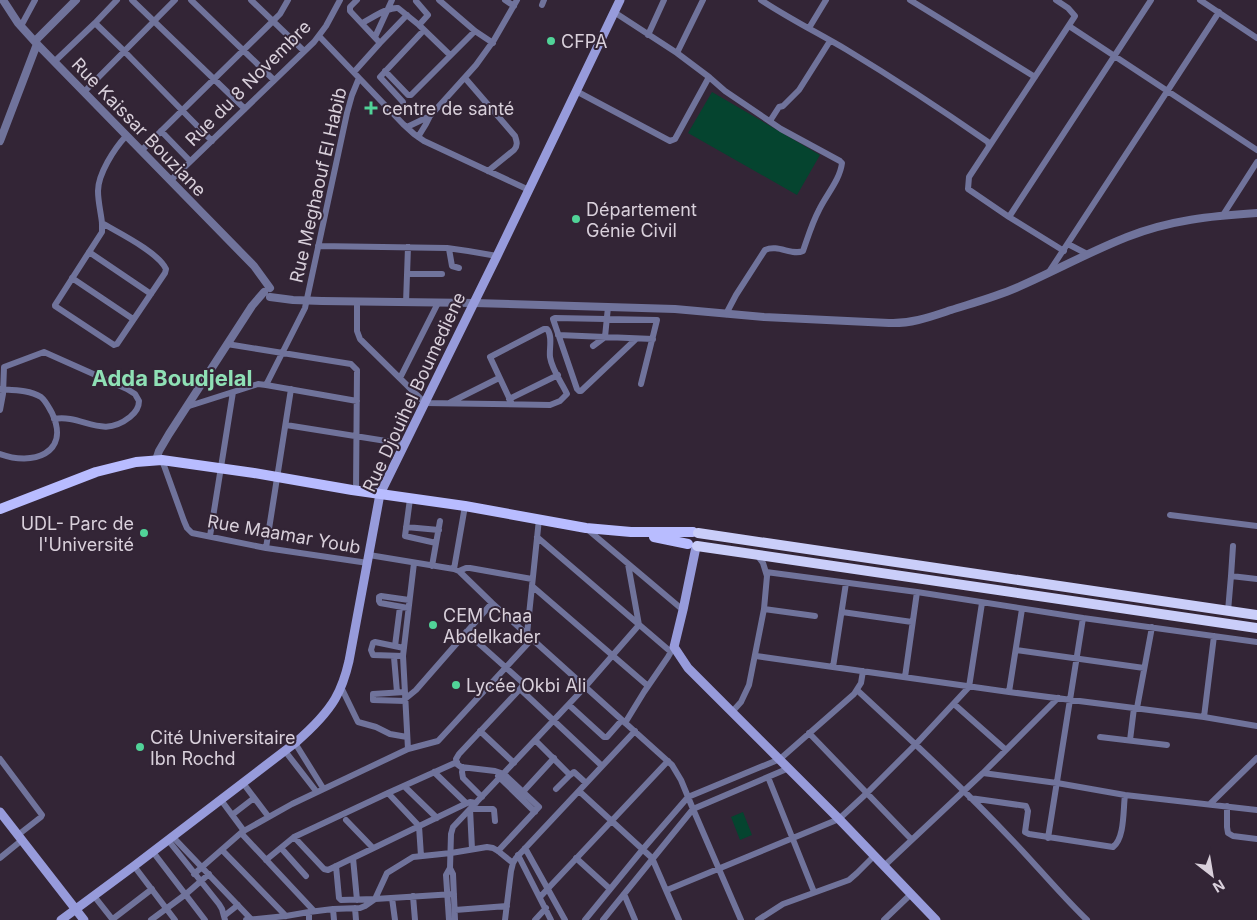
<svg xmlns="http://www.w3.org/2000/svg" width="1257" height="920" font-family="Inter,sans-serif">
	<rect width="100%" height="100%" fill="#332536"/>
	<path fill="#05442f" d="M712,92l108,63 -23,40 -109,-62z
		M743,812l9,23 -12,5 -9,-23z"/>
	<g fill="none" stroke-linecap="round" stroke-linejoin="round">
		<path stroke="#70739b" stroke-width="6" d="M132,0l113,109
			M191,0l83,80
			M251,0l53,51
			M357,0l-7,7v4l30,32
			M439,0l36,31 18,12
			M505,0l9,6
			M761,0c27,18 57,33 86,50 48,29 95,60 141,92l1,4
			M910,0l125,77
			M1056,0l12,8 7,8 -106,161 -1,12 41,28 55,34
			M1200,0l57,38
			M416,1l12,14 -9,10
			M542,5l2,-5
			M614,12l63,41 32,24 16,14 56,38 59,32 2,2c-2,17 -16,32 -23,47 -7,13 -11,27 -16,41 -11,5 -25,-7 -38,-1l-29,45 -10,19
			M95,23l29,28 88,90
			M362,23c10,-5 25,-16 36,-15l21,17 31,30
			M21,26l14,-26
			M1069,26l188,124
			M809,28l17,-28
			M648,35l16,-35
			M319,36l84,88 11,10 10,7 105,49
			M375,37l17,-37
			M677,53l26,-53
			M54,62l41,-39 22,-23
			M385,71l23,24h3l64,-64
			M354,72l26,-29 27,-28
			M465,78l50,58c2,6 3,9 -1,14l-26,21
			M576,91l94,50 5,-2 34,-62
			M84,92l91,-92
			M394,114l9,-9v-3l-23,-25 44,-47
			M430,116l46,-51 18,-25 23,-40
			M770,121l9,-14 4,-1 16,-16 31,-49
			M407,127l23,-11 -4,8 -8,13
			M161,131l29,30
			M141,151l132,-130 7,-7 8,-14
			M170,181l144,-139 12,-16 14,-26
			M1223,215l34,-53
			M1009,217l142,-217
			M102,223c17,10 56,29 64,46l-1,4 -48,71 -3,1 -59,-39v-1l47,-73v-9c-1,-10 -4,-21 -4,-32 0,-17 16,-42 28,-55
			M1068,244l19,10
			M318,246l129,2 21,3 29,5
			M449,249l3,17 7,2
			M89,252l62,42
			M1049,272l170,-260
			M407,274h35
			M72,278l61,41
			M357,301v30l3,8 65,64 125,2 10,-4 7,-7c-5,-11 -15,-24 -17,-37 -1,-9 3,-21 -3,-28h-3l-54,28 22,47
			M406,303l2,-56
			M558,335l95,4
			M636,339l-55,52h-2l-2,-2 -24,-70 2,-1 102,2 -16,64
			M227,344l124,20 6,6 -1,121
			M593,346l12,-9 3,-30
			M400,378l38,-75
			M266,385l91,16
			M509,399l49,-24
			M451,402l48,-24
			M186,407l72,-23 8,1 39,-77 42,-195 5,-18 7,-17
			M0,410l3,-16 1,-27 40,-15 83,37 8,5 4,7c0,7 -4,12 -9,16 -29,23 -47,-3 -76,2
			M286,425l119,19
			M0,454c32,12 71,0 52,-41 -3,-5 -6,-12 -11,-16 -11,-7 -28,-7 -41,-8
			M162,460l22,61 3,7 5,5 74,15 102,15
			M410,499l-5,37 31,7
			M1170,515l87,11
			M406,527l33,3
			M587,529l96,81
			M210,536l23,-144
			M537,537l134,115
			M266,548l25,-159
			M369,555l85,14 5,2 33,32 180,162 9,15 12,29 48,111
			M432,566l8,-45
			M454,569l11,-63
			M459,571l7,-3h4l62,11
			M766,572l151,20 166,26 174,24
			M1231,576l2,-30
			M532,586l116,100
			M408,608l-28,-5 -1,-2v-4l2,-1 28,4
			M764,609l51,7
			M1228,611l3,-35 26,3
			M842,612l70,10
			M466,632l56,50 1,3 -3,4
			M527,634l12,-115
			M395,646l5,-39
			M1016,650l128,18
			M403,656l-30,-1 -2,-5 2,-7 2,-1 29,6
			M756,656l253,36 195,25 53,9
			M394,657l3,35
			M833,667l13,-84
			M905,677l12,-85
			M341,687l17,35 18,5 14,7 17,3
			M857,690c53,49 107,99 157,152 24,25 47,53 73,78
			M405,692l-32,2v6l32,1
			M1009,692l13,-83
			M405,699l11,-9 76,-87
			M954,704l52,46
			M569,705l35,32h3l15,-17
			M1137,708l15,-81
			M732,712l9,-10 8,-17 15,-76 3,-33 -4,-13 -6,-8
			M1204,717l10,-81
			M625,723l19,-31 24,-35 5,-9
			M480,731l34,32
			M809,733l102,106
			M1100,737l67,8
			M535,740l35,35 4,-3 12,11
			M1130,740l4,-32
			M295,743l28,45
			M408,749l-5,-93 11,-93
			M285,751l31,40
			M0,759l42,56 -1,2 -23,18
			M463,767l-1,5 1,6 19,19
			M434,772l32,31
			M983,773l74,10 68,12 132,15
			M498,776l37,36
			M768,777l46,115
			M243,783l25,33
			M404,786l33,32
			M556,789l14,-14
			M579,791l73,67 27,62
			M388,793l31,33 2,30
			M521,794l33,-36
			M970,798l56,8 2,5 -3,21 4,2 84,13c12,-9 10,-38 12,-52
			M221,800l23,31
			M1210,804l47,-46
			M1227,806v21l1,6 5,3 24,3
			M232,815l22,-17
			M346,820l27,28
			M241,833l73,78
			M173,837l78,82
			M294,837l30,32 4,1 137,-66 5,-2 6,1
			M1048,838l35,-220
			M168,840l51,64 3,5 3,11
			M281,848l25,28
			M525,848l40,72
			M472,849l-2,-40h23l1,1 1,11
			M222,850l64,66
			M498,851l41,-44 -35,-33 -9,-3 -34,-4 -4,-3 -1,-5 3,-5 61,-65 82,77
			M153,852l52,68
			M518,855l33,65
			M0,858l22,-18
			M353,858l4,42
			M576,858l34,31
			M266,860l28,-23 94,-44 69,-31
			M134,866l41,54
			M336,866l3,32 2,2 34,-1 12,-26 26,-16 38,-4 36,-6 6,1 5,3 15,12
			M884,866l99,-93 75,-75
			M450,868l3,6 2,46
			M194,874l48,-42 50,-28 116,-55 30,-8 94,-102
			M667,890l172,-71 28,-26 49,-49 53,-57 13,-84
			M624,894l11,26
			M94,896l19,24
			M413,896l2,24
			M540,897l128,-136
			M392,898l3,22
			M355,908l1,12
			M333,909l1,11
			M455,910l52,-4
			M309,912l24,-3 27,-1 5,-2 10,-7 79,-5
			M224,916l14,-11
			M113,919l39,-30
			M151,920l35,-26 23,-20
			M246,920l40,-4 23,-4v8
			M449,920l-3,-45 4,-7 1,-34 2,-7 132,-140 54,-62 -11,-61
			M505,920l6,-49 2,-8 3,-5 119,-127
			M535,920l11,-12
			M585,920l58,-71 45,-52 92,-38 74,-65 7,-11 2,-12
			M603,920l90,-111 96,-41
			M758,920l25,-16 66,-24 8,-7 17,-17
			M884,920l27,-26"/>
		<path stroke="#70739b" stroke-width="8" d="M3,0l15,23 19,21 217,222 16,22
			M35,41l41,-41
			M0,141l37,-97
			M270,297l23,3 29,1 152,2 201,6 89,8 125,6c22,1 41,-6 62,-13 22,-7 44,-13 65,-22 37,-16 73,-36 111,-51 43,-17 84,-21 130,-24
			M156,460l3,-9 10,-17 83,-128 12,-14"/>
		<path stroke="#979bdb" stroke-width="9" d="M696,547l-13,63 -9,37 14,21 151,151 97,101
			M0,812l84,108
			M61,920l73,-54 161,-123c15,-13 30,-27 40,-44 7,-12 11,-25 14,-38l31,-167 117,-238 123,-256"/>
		<path stroke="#b8bcff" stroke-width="10" d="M0,509l96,-37 40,-10 26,-2 92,13 98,17 113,16 121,22 45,4h62
			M654,537l34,7"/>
		<path stroke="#cacef9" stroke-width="10" d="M698,533l559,82
			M697,546l560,82"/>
	</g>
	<g fill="#51d398" stroke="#332536" stroke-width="2">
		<circle cx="551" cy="41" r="5"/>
		<path d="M368.5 100.5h5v5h5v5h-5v5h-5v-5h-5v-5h5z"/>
		<circle cx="576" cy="219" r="5"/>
		<circle cx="144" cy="533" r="5"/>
		<circle cx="433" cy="625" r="5"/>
		<circle cx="456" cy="685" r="5"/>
		<circle cx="140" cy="747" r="5"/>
	</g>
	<g text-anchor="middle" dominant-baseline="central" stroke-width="4" stroke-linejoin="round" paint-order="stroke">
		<g font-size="18" fill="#d9d0db" stroke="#332536" text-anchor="start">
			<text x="561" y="41">CFPA</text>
			<text x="382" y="108">centre de santé</text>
			<text x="586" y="209">Département<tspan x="586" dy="21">Génie Civil</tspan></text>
			<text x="134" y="523" text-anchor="end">UDL- Parc de<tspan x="134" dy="21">l'Université</tspan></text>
			<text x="443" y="615">CEM Chaa<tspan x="443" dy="21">Abdelkader</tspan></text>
			<text x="466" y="685">Lycée Okbi Ali</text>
			<text x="150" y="737">Cité Universitaire<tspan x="150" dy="21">Ibn Rochd</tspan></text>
		</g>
		<g font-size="18" fill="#d9d0db" stroke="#332536">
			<text transform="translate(248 83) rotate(-45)">Rue du 8 Novembre</text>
			<text transform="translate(139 127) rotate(46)">Rue Kaissar Bouziane</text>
			<text transform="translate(318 185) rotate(-77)">Rue Meghaouf El Habib</text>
			<text transform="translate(414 392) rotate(-65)">Rue Djouihel Boumediene</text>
			<text transform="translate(284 534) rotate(10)">Rue Maamar Youb</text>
		</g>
		<g font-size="22" font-weight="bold" fill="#8fe0b5" stroke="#332536">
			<text x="172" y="378">Adda Boudjelal</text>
		</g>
	</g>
	<g transform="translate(1212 875) rotate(149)" stroke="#332536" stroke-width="4" paint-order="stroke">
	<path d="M0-4L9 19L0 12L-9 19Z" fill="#d9d0db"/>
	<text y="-8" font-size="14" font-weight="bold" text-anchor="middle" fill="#d9d0db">N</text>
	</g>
</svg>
